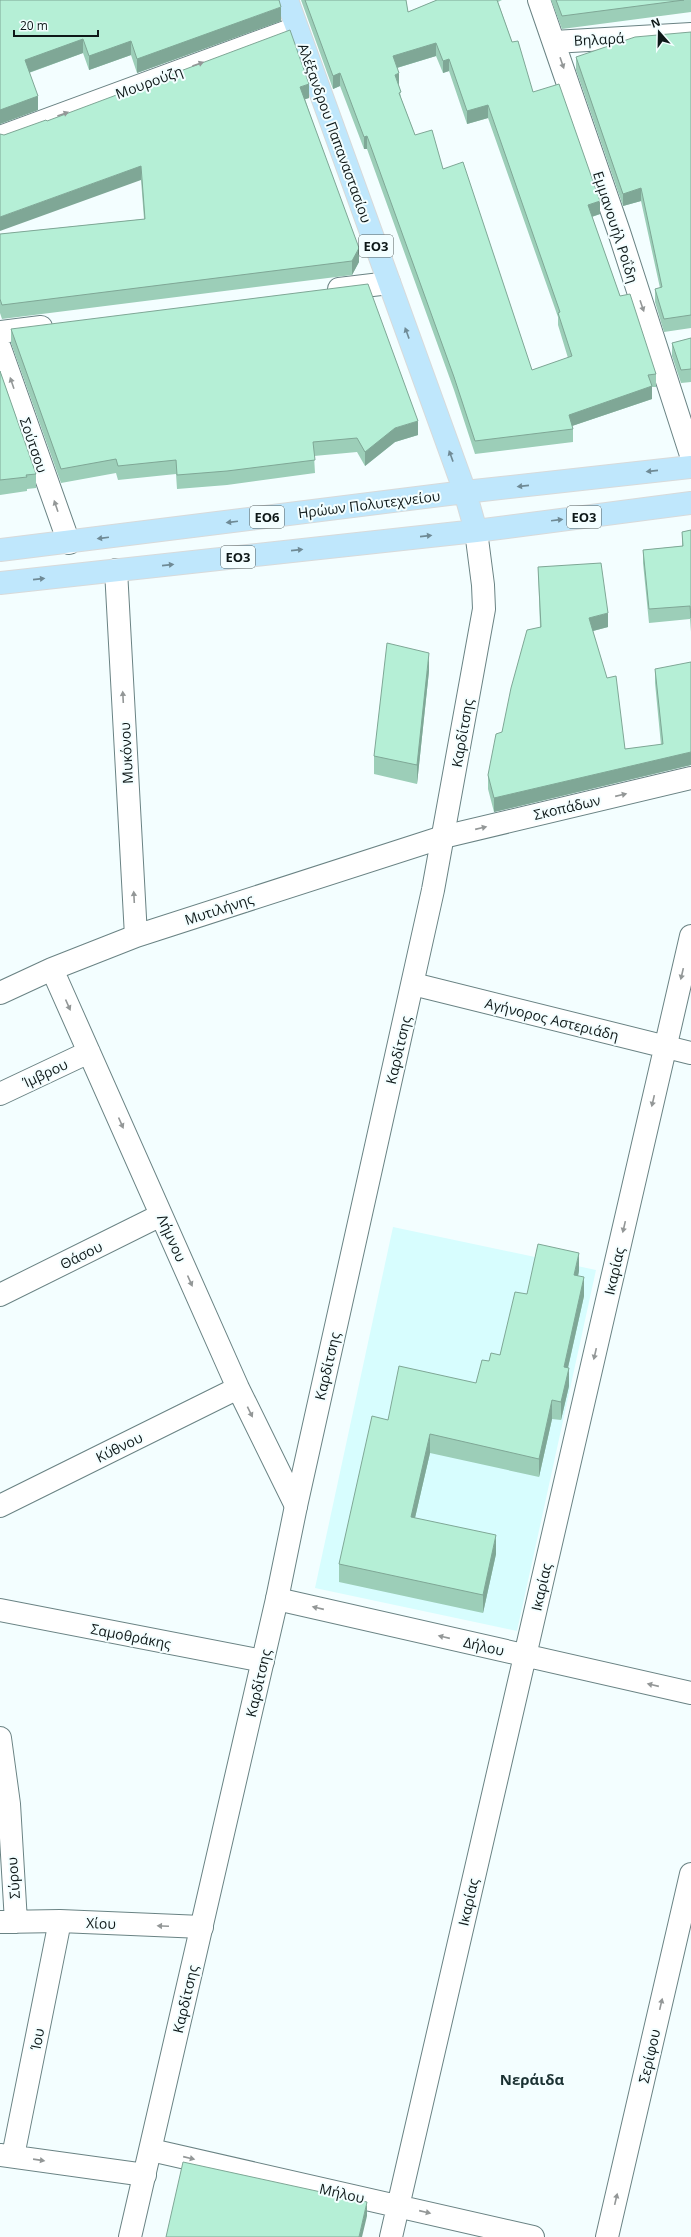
<svg xmlns="http://www.w3.org/2000/svg" width="691" height="2237" font-family="'Open Sans',sans-serif">
	<rect width="100%" height="100%" fill="#f3feff"/>
	<path fill="#d7fdfe" d="M393,1227l203,43 -79,361 -202,-43z"/>
	<g fill="none" stroke-linecap="round" stroke-linejoin="round">
		<g stroke="#6a8384" stroke-width="24">
			<path id="minor" d="M539,0l80,232 72,223
				M554,42l137,-8
				M0,137l288,-106
				M339,289l50,-6
				M0,332l41,-5
				M0,348l69,195
				M116,570l20,366
				M52,969l186,419 58,118
				M413,984l278,69
				M0,993l52,-24 84,-33 307,-99 248,-59
				M0,1094l89,-42
				M0,1295l161,-80
				M0,1506l238,-118
				M277,1599l414,94
				M0,1610l263,51
				M0,1738l9,66 7,118
				M0,1922l60,-1 142,6
				M151,2150l382,87
				M0,2155l145,20
				M13,2156l47,-235
				M391,2237l300,-1301
				M607,2237l84,-363"/>
		</g>
		<g stroke="#6a8384" stroke-width="24">
			<path id="secondary" d="M130,2237l147,-638 19,-93 137,-616 51,-281 -1,-24 -7,-54"/>
		</g>
		<g stroke="#d8dada" stroke-width="24">
			<path id="primary" d="M287,0l178,492 11,39
				M0,550l465,-58 226,-25
				M0,583l476,-52 215,-28"/>
		</g>
		<use href="#minor" stroke="#fff" stroke-width="22"/>
		<use href="#secondary" stroke="#fff" stroke-width="22"/>
		<use href="#primary" stroke="#bfe7fc" stroke-width="22"/>
	</g>
	<path fill="#9cceb8" fill-rule="evenodd" d="M0,0l281,21 -144,52 -6,-18 -42,15 -6,-17 -54,20 9,37 -38,14z
		M301,0h105l2,12 29,-12h65l-4,2 14,40 21,50 67,122 -8,3 28,79 36,78v13h-4v12l-80,27 1,3v13l-98,12 -21,-64 -87,-241h-3l-24,-63 -7,3zM436,56l7,17 6,-2 18,53 21,-6 70,199v8l10,33 -36,12 -89,-201 -28,-34 -14,-37 -2,-12 -2,-18z
		M551,0h140v12l-129,17z
		M691,32v296l-27,4 -9,-30v-13l5,-1 -19,-87 -18,5 -47,-136v-13z
		M309,98l-4,1 54,163 -7,13 -350,44 -2,-6v-79l144,-15 -3,-39 -137,-45 43,-14z
		M11,329l407,106 -23,7 -30,24 -8,-14 -43,4 1,17 -88,12 -50,4 -1,-15 -58,6 -2,-7 -55,10 -50,-140z
		M691,338v44l-10,1 -9,-27v-13z
		M0,371l36,103v14l-9,1v2l-27,4z
		M691,530v102l-1,-13 -41,4 -6,-60v-13l39,-4v-14z
		M538,567l70,60 -15,4 32,118 36,-4 -6,-62v-14l36,96 -197,47 -6,-23v-14l14,-43 38,-105z
		M429,671l-12,113 -43,-10v-18z
		M579,1271l-1,5 6,20 -16,72 1,18 -8,34 -9,-1 -13,58 -109,-24 -15,65 81,36 -13,59 -144,-31v-18l49,-144 88,-37 13,-22 11,-6 27,-61z"/>
	<path fill="#7fa796" d="M281,7v14l-144,52v-14z
		M83,39v14l-58,21v-14z
		M131,41v14l-42,15v-14z
		M436,43v13l-43,13v-13z
		M449,59v12l-6,2v-12z
		M340,73v13l-7,3v-13z
		M399,73v13l-4,-11z
		M309,84v14l-9,3v-14z
		M38,96v14l-38,14v-14z
		M488,105v13l-21,6v-13z
		M367,136v13h-3v-12z
		M141,166v14l-141,51v-14z
		M641,188v13l-18,5v-12z
		M600,201v13l-12,4v-13z
		M359,248v14l-7,13v-14z
		M652,386v13l-83,28v-12z
		M418,421v14l-23,7 -30,24v-14l30,-24z
		M608,613v14l-19,5v-14z
		M429,653v18l-12,113v-19z
		M691,752v13l-197,47v-14z
		M579,1253v18l-5,23v-19z
		M584,1277v19l-20,89v-18z
		M569,1368v18l-8,34v-18z
		M552,1400v19l-13,58v-18z
		M430,1434v19l-19,82v-18z
		M496,1535v19l-13,59v-18z
		M367,2202v14l-5,21h-3z"/>
	<path fill="#b5efd6" stroke="#7fa796" fill-rule="evenodd" d="M0,0h279l2,7 -144,52 -6,-18 -42,15 -6,-17 -58,21 13,36 -38,14z
		M305,0h101l2,12 29,-12h60l15,42 6,-1 15,51 26,-8 41,117 -12,4 32,91 10,-2 26,80 -8,1 4,11 -83,29 4,14 -98,12 -21,-64 -87,-241 -3,1 -24,-64 -7,3zM436,43l7,18 6,-2 18,52 21,-6 72,207 -2,1 14,43 -40,14 -69,-208 -20,7 -11,-39 -17,5 -16,-42 2,-1 -6,-17 4,-2 -6,-17z
		M556,0h128l-122,16z
		M290,30l19,54 -9,3 59,161 -7,13 -350,44 -2,-6v-65l145,-15 -4,-53 -141,51v-83l4,1 42,-15 1,1z
		M691,32v283l-27,4 -9,-30 7,-2 -21,-99 -18,6 -47,-137 59,-20z
		M368,284l50,137 -23,7 -30,24 -8,-14 -44,4 2,18 -88,11 -50,4 -1,-15 -58,6 -2,-7 -55,10 -50,-140z
		M691,338v31l-10,1 -9,-27z
		M0,371l36,103 -10,1 1,2 -27,3z
		M691,530v88l-1,-12 -41,3 -6,-59 40,-4 -1,-14z
		M601,563l7,50 -19,5 18,60 9,-2 9,73 38,-5 -8,-75 36,-7v90l-197,46 -6,-23 8,-41 6,-2 9,-44 16,-58 14,-3 -3,-60z
		M387,643l42,10 -12,112 -43,-9z
		M538,1244l41,9 -5,22 10,2 -20,90 5,1 -8,34 -9,-2 -13,59 -109,-25 -19,83 85,18 -13,60 -144,-31 33,-148 16,4 11,-54 77,17 6,-23 7,1 2,-8 9,2 15,-63 12,2z
		M183,2162l184,40 -8,35h-193z"/>
	<defs><path id="oneway-solid" d="M-6-.8H1V-3.2L6.5 0L1 3.2V.8H-6Z"/></defs>
	<g fill="#939797">
		<use href="#oneway-solid" transform="translate(562 63) rotate(71)"/>
		<use href="#oneway-solid" transform="translate(198 64) rotate(-20)"/>
		<use href="#oneway-solid" transform="translate(63 114) rotate(-20)"/>
		<use href="#oneway-solid" transform="translate(642 306) rotate(71)"/>
		<use href="#oneway-solid" transform="translate(12 383) rotate(-109)"/>
		<use href="#oneway-solid" transform="translate(56 506) rotate(-109)"/>
		<use href="#oneway-solid" transform="translate(123 697) rotate(-93)"/>
		<use href="#oneway-solid" transform="translate(621 795) rotate(-13)"/>
		<use href="#oneway-solid" transform="translate(481 828) rotate(-13)"/>
		<use href="#oneway-solid" transform="translate(134 897) rotate(-93)"/>
		<use href="#oneway-solid" transform="translate(682 974) rotate(103)"/>
		<use href="#oneway-solid" transform="translate(68 1005) rotate(66)"/>
		<use href="#oneway-solid" transform="translate(653 1101) rotate(103)"/>
		<use href="#oneway-solid" transform="translate(121 1123) rotate(66)"/>
		<use href="#oneway-solid" transform="translate(624 1227) rotate(103)"/>
		<use href="#oneway-solid" transform="translate(190 1281) rotate(66)"/>
		<use href="#oneway-solid" transform="translate(595 1354) rotate(103)"/>
		<use href="#oneway-solid" transform="translate(250 1412) rotate(64)"/>
		<use href="#oneway-solid" transform="translate(318 1608) rotate(-167)"/>
		<use href="#oneway-solid" transform="translate(444 1637) rotate(-167)"/>
		<use href="#oneway-solid" transform="translate(653 1685) rotate(-167)"/>
		<use href="#oneway-solid" transform="translate(163 1926) rotate(-178)"/>
		<use href="#oneway-solid" transform="translate(661 2004) rotate(-77)"/>
		<use href="#oneway-solid" transform="translate(189 2158) rotate(13)"/>
		<use href="#oneway-solid" transform="translate(39 2160) rotate(8)"/>
		<use href="#oneway-solid" transform="translate(616 2199) rotate(-77)"/>
		<use href="#oneway-solid" transform="translate(425 2212) rotate(13)"/>
	</g>
	<g fill="#6f8a95">
		<use href="#oneway-solid" transform="translate(407 333) rotate(-110)"/>
		<use href="#oneway-solid" transform="translate(451 456) rotate(-110)"/>
		<use href="#oneway-solid" transform="translate(652 471) rotate(174)"/>
		<use href="#oneway-solid" transform="translate(523 486) rotate(174)"/>
		<use href="#oneway-solid" transform="translate(557 520) rotate(-7)"/>
		<use href="#oneway-solid" transform="translate(232 522) rotate(173)"/>
		<use href="#oneway-solid" transform="translate(426 536) rotate(-6)"/>
		<use href="#oneway-solid" transform="translate(103 538) rotate(173)"/>
		<use href="#oneway-solid" transform="translate(297 550) rotate(-6)"/>
		<use href="#oneway-solid" transform="translate(168 565) rotate(-6)"/>
		<use href="#oneway-solid" transform="translate(39 579) rotate(-6)"/>
	</g>
	<g text-anchor="middle" dominant-baseline="central" stroke-width="4" stroke-linejoin="round" paint-order="stroke">
		<g fill="#f3feff" stroke="#535d5d" stroke-width="1">
			<rect x="359" y="235" width="34" height="22" rx="3"/>
			<rect x="250" y="506" width="34" height="22" rx="3"/>
			<rect x="567" y="506" width="34" height="22" rx="3"/>
			<rect x="221" y="546" width="34" height="22" rx="3"/>
		</g>
		<g font-size="13" font-weight="bold" fill="#0e1818">
			<text x="376" y="246">ΕΟ3</text>
			<text x="267" y="517">ΕΟ6</text>
			<text x="584" y="517">ΕΟ3</text>
			<text x="238" y="557">ΕΟ3</text>
		</g>
		<g font-size="14" fill="#0e1818" stroke="#f3feff">
			<text transform="translate(599 39) rotate(-3)">Βηλαρά</text>
			<text transform="translate(149 82) rotate(-20)">Μουρούζη</text>
			<text transform="translate(335 133) rotate(70)">Αλέξανδρου Παπαναστασίου</text>
			<text transform="translate(616 227) rotate(72)">Εμμανουήλ Ροΐδη</text>
			<text transform="translate(34 445) rotate(71)">Σούτσου</text>
			<text transform="translate(369 504) rotate(-7)">Ηρώων Πολυτεχνείου</text>
			<text transform="translate(462 733) rotate(-80)">Καρδίτσης</text>
			<text transform="translate(126 753) rotate(-93)">Μυκόνου</text>
			<text transform="translate(567 807) rotate(-13)">Σκοπάδων</text>
			<text transform="translate(219 909) rotate(-18)">Μυτιλήνης</text>
			<text transform="translate(552 1019) rotate(14)">Αγήνορος Αστεριάδη</text>
			<text transform="translate(398 1050) rotate(-77)">Καρδίτσης</text>
			<text transform="translate(45 1073) rotate(-25)">Ίμβρου</text>
			<text transform="translate(172 1238) rotate(66)">Λήμνου</text>
			<text transform="translate(81 1255) rotate(-26)">Θάσου</text>
			<text transform="translate(614 1271) rotate(-77)">Ικαρίας</text>
			<text transform="translate(327 1366) rotate(-77)">Καρδίτσης</text>
			<text transform="translate(119 1447) rotate(-26)">Κύθνου</text>
			<text transform="translate(541 1587) rotate(-77)">Ικαρίας</text>
			<text transform="translate(131 1636) rotate(11)">Σαμοθράκης</text>
			<text transform="translate(484 1646) rotate(13)">Δήλου</text>
			<text transform="translate(258 1683) rotate(-77)">Καρδίτσης</text>
			<text transform="translate(13 1878) rotate(-94)">Σύρου</text>
			<text transform="translate(468 1902) rotate(-77)">Ικαρίας</text>
			<text transform="translate(101 1923) rotate(2)">Χίου</text>
			<text transform="translate(185 1999) rotate(-77)">Καρδίτσης</text>
			<text transform="translate(37 2039) rotate(-79)">Ίου</text>
			<text transform="translate(649 2056) rotate(-77)">Σερίφου</text>
			<text transform="translate(342 2193) rotate(13)">Μήλου</text>
		</g>
		<g font-size="15" font-weight="bold" fill="#1a3132" stroke="#f3feff">
			<text x="532" y="2079">Νεράιδα</text>
		</g>
	</g>
	<g transform="translate(659 32) rotate(340)" stroke="#f3feff" stroke-width="3" paint-order="stroke">
	<path d="M0-3L7 15L0 10L-7 15Z" fill="#0e1818"/>
	<text y="-6" font-size="11" font-weight="bold" text-anchor="middle" fill="#0e1818">N</text>
	</g>
	<path d="M14 30v6h84v-6" fill="none" stroke="#0e1818" stroke-width="2"/>
	<text x="20" y="30" font-size="12" fill="#0e1818" stroke="#f3feff" stroke-width="3" paint-order="stroke">20 m</text>
</svg>
